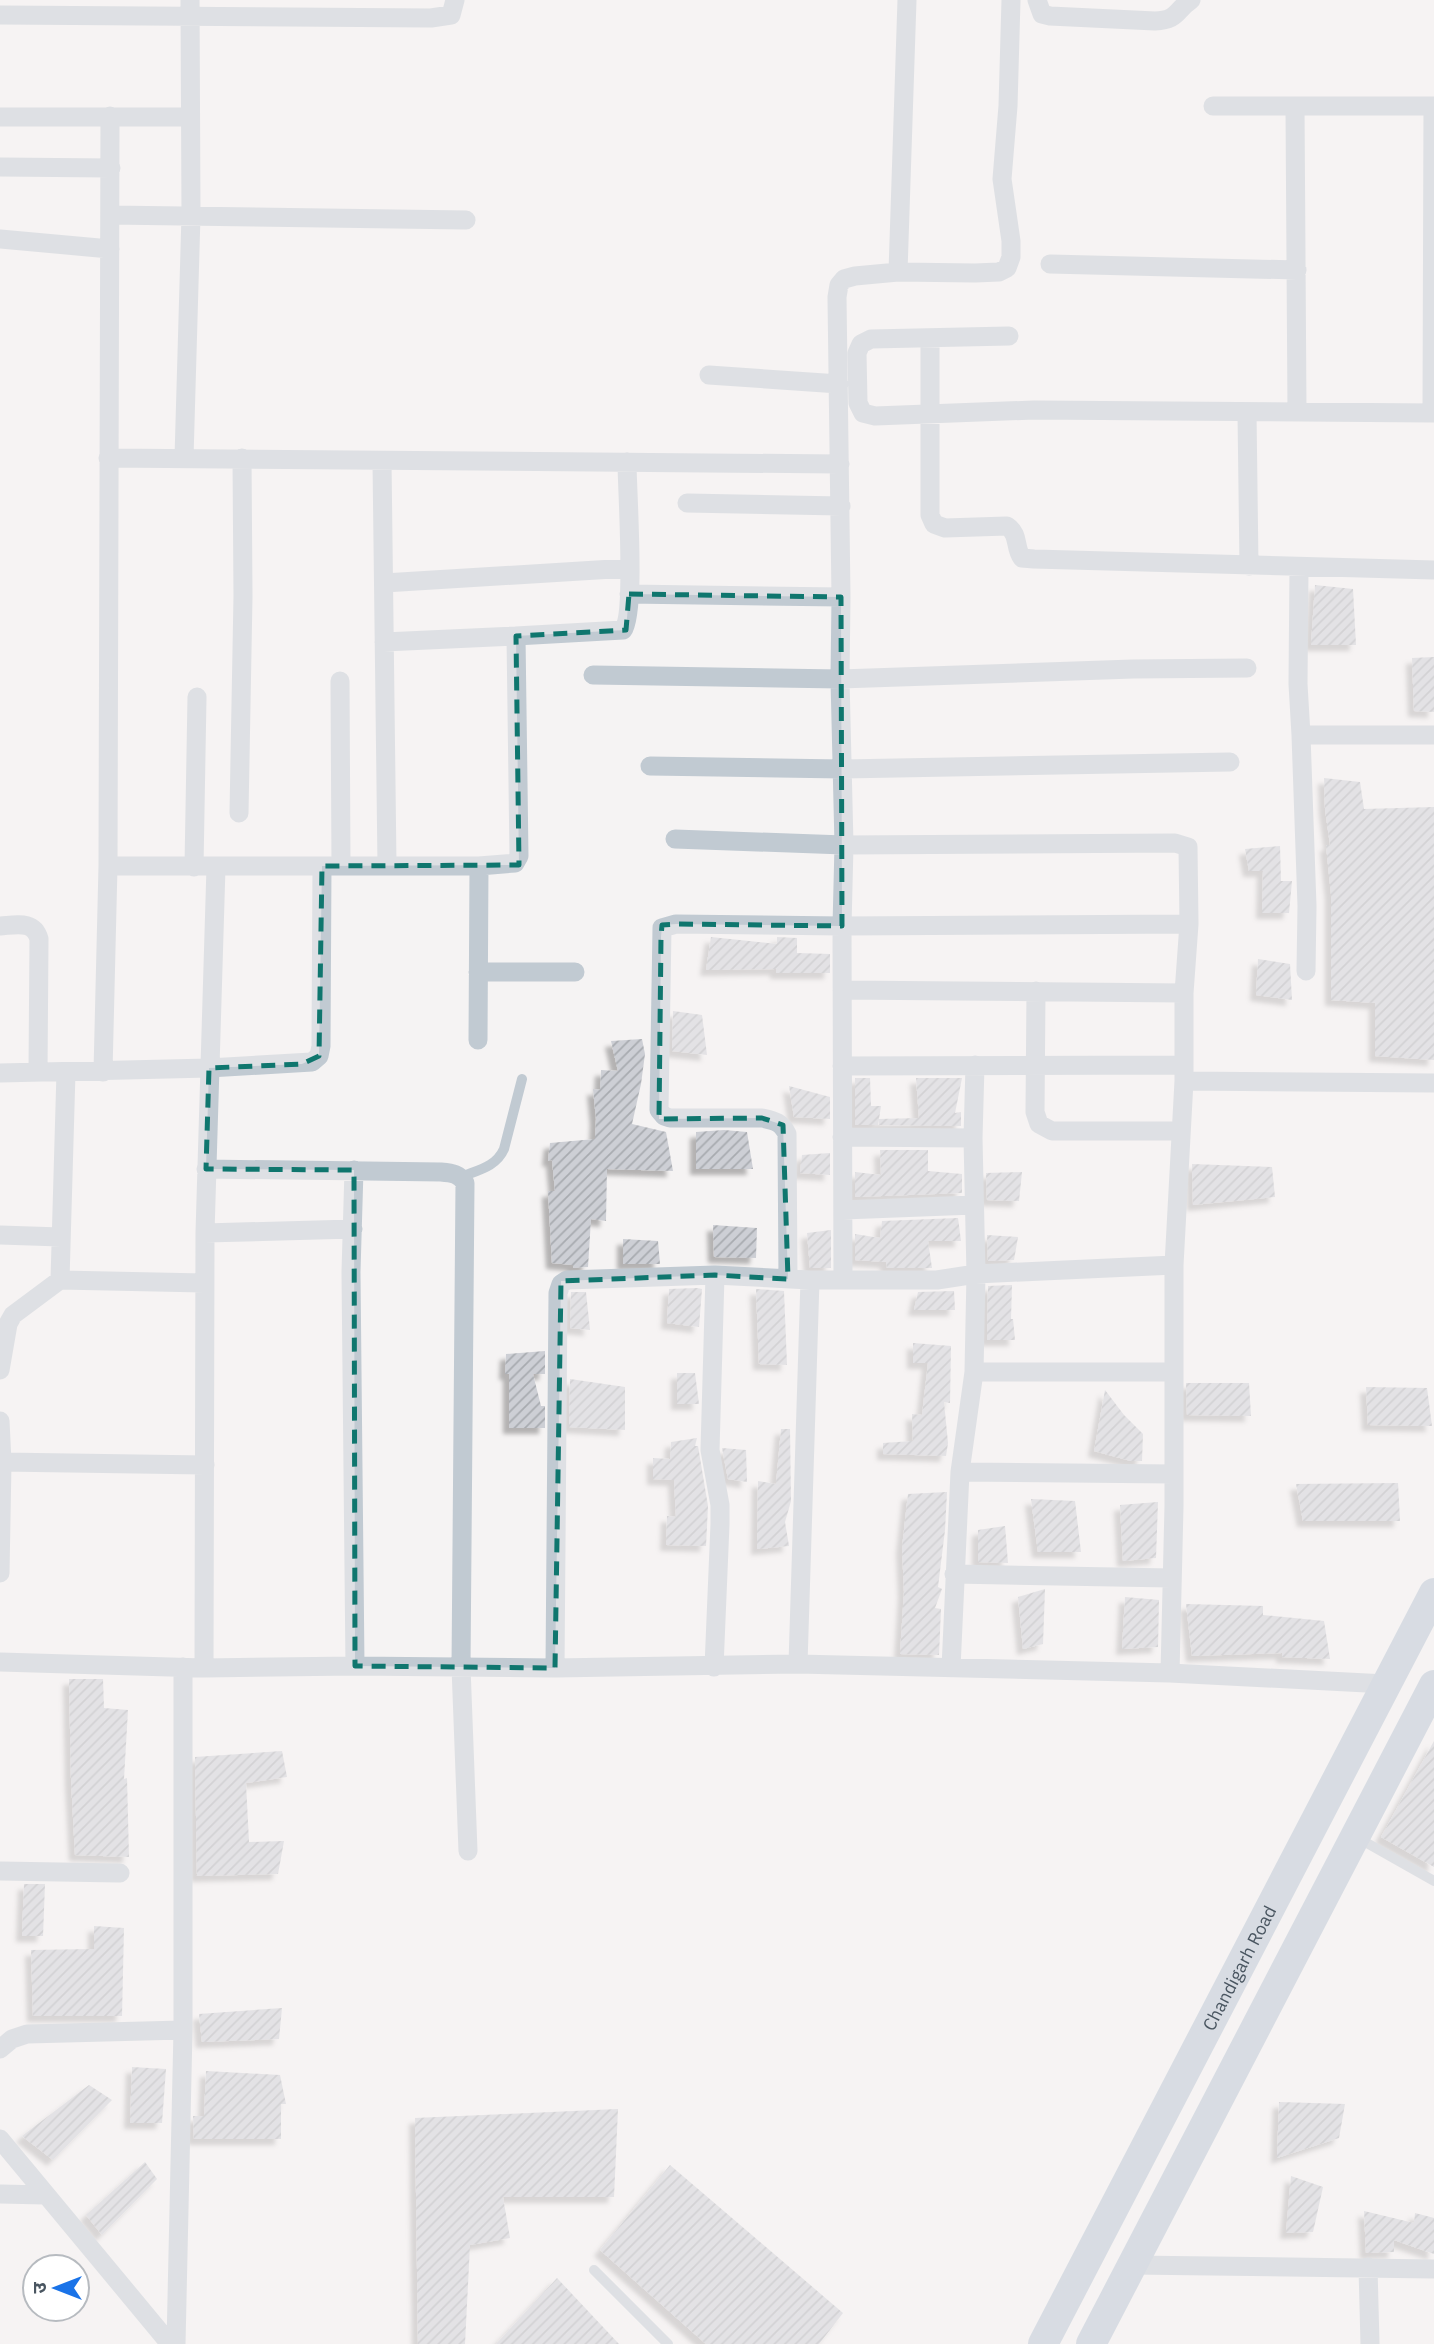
<svg xmlns="http://www.w3.org/2000/svg" width="1434" height="2344" font-family="'IBM Plex Sans','Noto Sans Devanagari',sans-serif">
	<defs>
		<pattern id="building-hatch" width="6" height="6" patternUnits="userSpaceOnUse" patternTransform="scale(1.75)"><rect width="6" height="6" fill="#cdcfd5"/><path d="M-1 1l2-2M0 6l6-6M5 7l2-2" fill="none" stroke="#a8abb0"/></pattern>
		<filter id="shadow"><feDropShadow dx="-6" dy="6" stdDeviation="2" flood-color="#0004"/></filter>
	</defs>
	<rect width="100%" height="100%" fill="#f5f3f3"/>
	<path fill="url(#building-hatch)" filter="url(#shadow)" d="M1315,585l38,4 3,56h-45z
		M1434,657v55l-20,-1 -2,-53z
		M1324,778l36,4 4,27 70,-2v253l-59,-4v-53l-44,-3v-106l-5,-49h4l-5,-36z
		M1280,846l1,35h11l-3,32h-27l1,-42h-14l-4,-22z
		M711,937l66,7v-7l20,1v15l33,1v19h-54v-4l-70,1z
		M1258,959l32,5 2,36 -36,-5z
		M673,1011l29,4 5,40 -35,-4z
		M642,1039l3,15 -4,30 -9,40 34,8 7,39 -66,-2 -1,52 -15,-2 -3,48 -15,1v-3l-21,-2 -4,-72h7l-3,-31 -4,1 2,-18 45,-4 1,-20 -3,-30 7,1 1,-20 17,1 -7,-30z
		M855,1078h15l1,28h10l-2,13 40,-1 -3,-40h46l-7,35 6,-1v14l-82,-1v-5l-1,5h-23z
		M789,1086l41,11v22l-36,-2z
		M724,1130l23,2 6,37h-57v-37z
		M880,1150h48v21l34,3v19l-107,4v-25l26,3z
		M830,1153v22l-30,-2 2,-18z
		M1192,1164l80,3 3,30 -82,8z
		M1022,1172l-3,29 -32,-1 -1,-27z
		M958,1218l3,23h-33l4,27h-45l-1,-6 -31,-2v-26l25,4 2,-17z
		M713,1225l44,3 -1,30 -42,-1z
		M831,1230v38h-21l-3,-35z
		M987,1235l31,2 -4,23 -26,1z
		M623,1239l35,2 2,23h-37z
		M1012,1285l-1,34h2l2,21h-28l1,-54z
		M697,1288l5,1 -3,38 -32,-4 2,-34z
		M756,1289l28,2 3,74 -28,-1z
		M954,1291l1,19h-41l4,-18z
		M571,1292h15l4,38 -20,-2z
		M913,1343l38,3 -1,57 -6,-1 4,41 -2,13 -63,-2v-11l30,-2 -1,-27 10,1 6,-52h-15z
		M545,1351v23h-12l8,32h4v22h-36v-54h-4l1,-20z
		M677,1373h18l4,31h-22z
		M570,1379l55,8v43l-56,-3z
		M1186,1383h63l2,33 -64,-1z
		M1366,1387l61,1 5,38 -64,-1z
		M1105,1390l19,25 19,19 -1,27h-11l-37,-10z
		M781,1429h9l1,72 -6,21 4,24 -32,3 1,-68 18,3z
		M697,1438l-2,8h3l10,60 -2,40 -40,-1 1,-29 9,1 -2,-37 -21,-1v-21l17,1 1,-17z
		M722,1448l24,2 1,32 -19,-3z
		M1398,1483l2,38h-97l-7,-37z
		M947,1492l-2,38 -7,57 4,2 -7,19 6,1 -2,46 -39,-1 4,-62 -2,-44 6,-54z
		M1031,1499l44,2 6,51h-43z
		M1158,1502l-2,56 -33,3 -3,-56z
		M1005,1526l3,37 -30,-1v-32z
		M1045,1589l-2,55 -20,5 -5,-52z
		M1125,1597l34,3 -1,47 -36,2z
		M1186,1604l77,2v9l61,6 6,38 -48,-2v-4l-90,3z
		M69,1679h34l1,29 24,2 -4,69 3,-1 2,79 -54,-2 -4,-75z
		M1434,1741v126l-53,-30z
		M282,1751l5,26 -41,6 3,59 35,-1 -6,33 -81,2 -2,-119z
		M24,1884h21l-2,52h-21z
		M94,1926l30,2 -2,88h-89l-2,-66 63,-1z
		M282,2008l-3,31 -77,3 -3,-28z
		M132,2067l34,2 -4,54h-32z
		M206,2071l74,4 6,29h-5v35h-87l-1,-23h11z
		M89,2085l23,15 -59,60 -31,-24z
		M1279,2102l66,2 -6,34 -62,20z
		M618,2109l-4,88h-111l7,41 -40,7 -5,99h-47l-3,-226z
		M145,2162l12,17 -55,56 -16,-20z
		M670,2165l173,148 -24,31h-113l-106,-94z
		M1291,2176l32,11 -10,45 -27,1z
		M1364,2211l50,12 1,-10 19,5v36l-40,-14v12l-28,1z
		M557,2278l62,66h-123z"/>
	<g fill="none" stroke-linecap="round" stroke-linejoin="round">
		<path stroke="#c1cad2" stroke-width="10" d="M461,1177c17,-7 35,-10 43,-28l18,-70
			M1358,1838l76,43
			M594,2270l74,74"/>
		<path stroke="#c1cad2" stroke-width="19" d="M1037,0l5,14 8,2 105,5c23,-1 20,-10 36,-21
			M0,15l431,3 20,-3 4,-15
			M1213,106h221
			M1295,106l2,306
			M0,117h189
			M0,167l111,1
			M110,215l356,5
			M0,239l110,10
			M1050,264l247,6
			M898,272l9,-272
			M1009,336l-138,3 -10,5 -4,9 1,50 5,10 12,3 159,-6 400,3
			M930,338v177l4,9 11,4 62,-2c13,9 7,21 15,32l12,1 400,11
			M709,375l130,9
			M1247,413l2,153
			M1432,413l1,-307
			M108,458l732,6
			M184,458l7,-243 -1,-215
			M382,461l5,404
			M687,503l154,3
			M1299,567l-1,117 3,51
			M384,583l245,-15
			M629,594l212,3
			M384,642l132,-6
			M593,675l247,4 293,-10 114,-1
			M340,681l1,185
			M650,766l193,3 387,-7
			M239,813l4,-217 -1,-138
			M675,839l169,6 331,-2 13,4 1,77 -5,69v88l-10,184v241l-4,167
			M108,866h371l36,-3 4,-7 -3,-220 107,-6c13,-16 4,-140 4,-168
			M194,867l3,-170
			M0,926c16,-1 34,-6 39,13l-1,133
			M1306,971l1,-65 -6,-171h133
			M478,972h97
			M842,990l342,3
			M1036,991l-1,121 4,12 13,7h129
			M478,1040l1,-174
			M842,1066l342,-1
			M66,1072l-6,208 144,3
			M103,1072l5,-206 2,-750
			M0,1073l209,-5 103,-6 7,-6 2,-10 1,-180
			M1184,1081l250,2
			M842,1137l131,1
			M206,1169l235,3c12,1 18,2 24,11l-4,484 7,184
			M354,1170l-3,102 4,394
			M843,1210l131,-5
			M205,1233l148,-4
			M0,1235l61,2
			M788,1279l-1,-145c-6,-12 -12,-13 -25,-16h-92l-6,-2 -5,-6 3,-182 14,-4 166,2 347,-2
			M843,1279l-1,-353 2,-81 -4,-166 1,-82 -4,-300 2,-12 5,-6 11,-3 43,-4 77,1 24,-1 8,-4 4,-11v-16l-9,-62 6,-73 3,-106
			M0,1370l8,-46 5,-9 47,-35
			M974,1372h198
			M0,1421l2,41 -2,111
			M2,1462l203,3
			M960,1472l214,2
			M954,1574l217,4
			M0,1662l204,6 151,-2 200,2 243,-4 372,9 216,11
			M798,1664l12,-384
			M714,1667l6,-143v-19l-10,-55 5,-175
			M204,1668l1,-435 11,-366
			M555,1668l3,-375 3,-9 6,-4 148,-5 95,5h127l39,-6 198,-9
			M951,1668l9,-196 14,-100 2,-98 -3,-136 2,-73
			M0,1871l120,2
			M0,2049l12,-10 15,-5 156,-4
			M0,2139l170,205
			M0,2194l45,1
			M1132,2265l302,4
			M1368,2267l2,77
			M176,2344l7,-314v-363"/>
		<g stroke="#b3c2d1" stroke-width="30">
			<path id="s1" d="M1043,2344l391,-751"/>
			<path d="M1091,2344l343,-659"/>
		</g>
	</g>
	<path d="M0 0H1434V2344H0ZM629,594l212,3 1,329 -166,-2 -14,1 -1,12 -2,182 103,-1 21,7 5,154 -73,-4 -154,6 -6,387 -200,-2 -1,-496 -148,-1 3,-101 93,-4 17,-8 3,-190 197,-1 -3,-229 110,-6z" fill="#f5f3f3" fill-opacity=".55" fill-rule="evenodd"/>
	<path fill="none" stroke="#0f766e" stroke-width="5" stroke-dasharray="14 9" stroke-linejoin="round" d="M629,594l212,3 1,329 -166,-2 -14,1 -1,12 -2,182 103,-1 21,7 5,154 -73,-4 -154,6 -6,387 -200,-2 -1,-496 -148,-1 3,-101 93,-4 17,-8 3,-190 197,-1 -3,-229 110,-6z"/>
	<g text-anchor="middle" dominant-baseline="central" stroke-width="7" stroke-linejoin="round" paint-order="stroke">
		<g font-size="18" fill="#4a5661" stroke="#fff">
			<text stroke="none"><textPath href="#s1" startOffset="424">Chandigarh Road</textPath></text>
		</g>
	</g>
	<g transform="translate(56 2288) rotate(270)"><circle r="33" fill="#ffffff" stroke="#b7bbc0" stroke-width="2"/>
	<path d="M0-5L12 26L0 18L-12 26Z" fill="#1a73e8"/>
	<text y="-10" font-size="19" font-weight="bold" text-anchor="middle" fill="#4a5661">उ</text>
	</g>
</svg>
